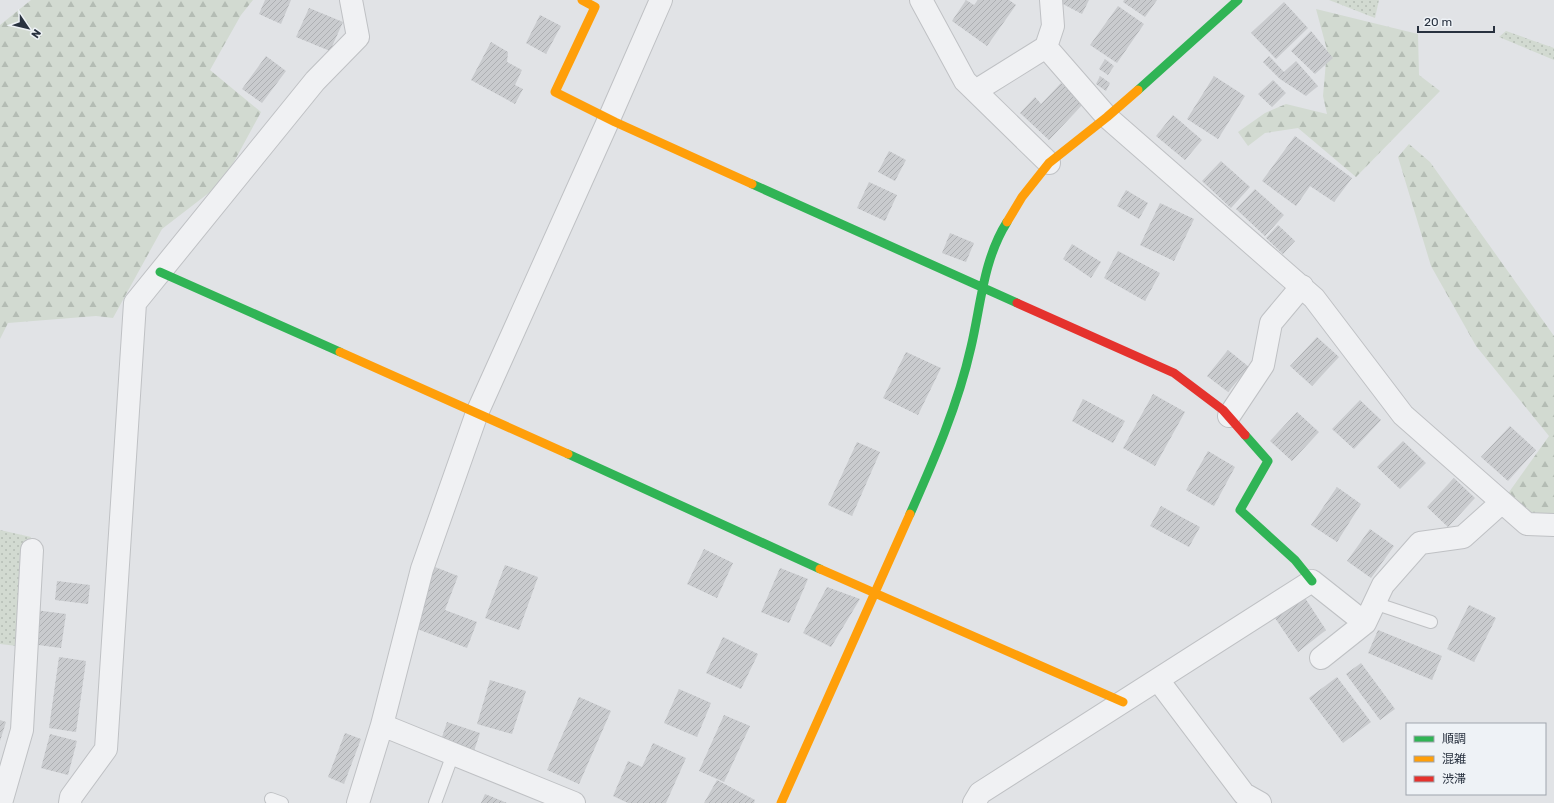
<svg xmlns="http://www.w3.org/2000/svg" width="1554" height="803" font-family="Rubik,'Noto Sans JP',sans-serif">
	<defs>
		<pattern id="grass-dots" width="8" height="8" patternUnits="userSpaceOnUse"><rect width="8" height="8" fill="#d2dad1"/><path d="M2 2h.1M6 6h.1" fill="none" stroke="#b4bcb4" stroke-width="1.8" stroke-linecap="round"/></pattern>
		<pattern id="forest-firs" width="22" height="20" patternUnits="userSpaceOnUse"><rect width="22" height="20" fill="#d2dad1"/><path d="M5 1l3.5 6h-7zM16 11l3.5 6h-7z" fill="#b4bcb4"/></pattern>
		<pattern id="building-hatch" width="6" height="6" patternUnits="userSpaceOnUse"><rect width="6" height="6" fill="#c9cbce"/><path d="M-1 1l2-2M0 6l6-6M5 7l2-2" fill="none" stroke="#adafb2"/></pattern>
	</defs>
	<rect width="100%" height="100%" fill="#e1e3e6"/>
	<path fill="url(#grass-dots)" d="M1329,0h50l-4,18z
		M1506,31l48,17v12l-55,-23z
		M0,530l31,7 -4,14 -1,96 -26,-3z"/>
	<path fill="url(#forest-firs)" d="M31,0h222l-12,15 -31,55 51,42 -38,70 -61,47 -49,89 -17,-2 -88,7 -8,16v-314z
		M1316,9l102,25 1,41 21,16 -84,86 -58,-49 -33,5 -17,13 -10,-14 27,-19 21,-9 41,10 -4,-18 4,-46z
		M1409,144l21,18 124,174v188l-52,-22 47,-66 -73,-90 -45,-80 -33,-109z"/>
	<path fill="url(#building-hatch)" d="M265,0h26l-10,24 -22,-10z
		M966,0l8,5 4,-5h31l7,5 -29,41 -35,-25z
		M1062,0h27l-7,14 -21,-11z
		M1124,0h33l-12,17 -22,-15z
		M1284,2l24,26 -32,31 -25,-26z
		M1118,6l26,18 -27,39 -27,-18z
		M309,8l34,14 -13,29 -34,-14z
		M540,15l21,11 -15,28 -20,-11z
		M1311,31l22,27 -18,16 -24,-23z
		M491,42l17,10 -1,10 15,8 -7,15 8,4 -8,15 -44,-24z
		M266,56l20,15 -24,32 -20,-14z
		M1269,56l15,16 12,-11 22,25 -12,10 -26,-17 -17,-17z
		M1105,59l9,7 -6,9 -9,-6z
		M1100,76l10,7 -4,8 -10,-7z
		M1214,76l31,20 -27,43 -31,-20z
		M1273,80l13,13 -14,14 -14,-13z
		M1061,83l22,21 -34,36 -29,-27 15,-16 6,7z
		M1173,115l29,25 -17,20 -29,-24z
		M1295,136l57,42 -18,24 -24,-16 -14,20 -34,-25z
		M889,151l17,9 -11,21 -17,-9z
		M1221,161l29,26 -19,21 -29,-27z
		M869,182l28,13 -12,26 -28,-13z
		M1255,189l29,26 -19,21 -29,-27z
		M1126,190l22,13 -9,16 -22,-13z
		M1160,203l34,16 -20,42 -34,-16z
		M1278,225l17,16 -12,13 -17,-16z
		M950,233l24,10 -8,19 -24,-9z
		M1072,244l29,18 -10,16 -28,-19z
		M1118,251l42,22 -15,28 -41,-23z
		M1317,337l22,20 -27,29 -22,-20z
		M1228,350l21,17 -21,25 -21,-16z
		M906,352l35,16 -23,47 -35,-17z
		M1153,394l32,18 -30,54 -32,-18z
		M1083,399l42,22 -12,22 -41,-22z
		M1360,400l21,20 -27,29 -22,-20z
		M1297,412l22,20 -27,29 -22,-20z
		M1510,426l26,24 -28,31 -27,-24z
		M1403,441l23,22 -26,26 -23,-22z
		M857,442l23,10 -28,64 -24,-11z
		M1208,451l27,16 -21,39 -28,-16z
		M1454,478l21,20 -27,29 -21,-20z
		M1337,487l24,17 -24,38 -26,-17z
		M1161,506l39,21 -11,20 -39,-21z
		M1370,529l24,17 -23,32 -24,-17z
		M704,549l29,14 -16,35 -30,-14z
		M505,565l33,12 -19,53 -34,-12z
		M435,567l23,9 -13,34 32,12 -10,26 -55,-21z
		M780,568l28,11 -19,44 -28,-11z
		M57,581l33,4 -2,19 -33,-4z
		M827,587l33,12 -29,48 -28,-14z
		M1305,598l21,32 -28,22 -23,-34z
		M1469,605l27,13 -22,44 -27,-13z
		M35,610l31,4 -5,34 -30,-4z
		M1378,630l64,26 -10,24 -64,-27z
		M723,637l35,17 -17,35 -35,-16z
		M59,657l27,4 -10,71 -27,-4z
		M1361,663l34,46 -15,11 -34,-46z
		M1337,677l34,45 -28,21 -34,-45z
		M490,680l36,11 -14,43 -35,-10z
		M679,689l32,14 -14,34 -33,-14z
		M579,697l32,14 -32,73 -32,-14z
		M724,715l26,11 -26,56 -25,-11z
		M0,720l6,2 -6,19z
		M447,722l33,11 -7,21 -33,-11z
		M345,733l16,6 -17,45 -16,-7z
		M50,734l27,7 -9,34 -27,-7z
		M653,743l33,15 -20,45h-38l-15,-7 15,-35 14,6z
		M717,780l38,20 -1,3h-50z
		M485,794l22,9h-26z"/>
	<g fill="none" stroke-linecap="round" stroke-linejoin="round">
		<g stroke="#bfc1c4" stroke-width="14">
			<path id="lane" d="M1374,603l57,19
				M271,799l11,4
				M435,803l18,-49"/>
		</g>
		<g stroke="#bfc1c4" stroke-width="24">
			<path id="street" d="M921,0l44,81 84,82
				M1046,47l61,70 207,181 89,117 124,109 27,1
				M977,90l69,-43 7,-21 -2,-26
				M1229,416l34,-51 8,-42 31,-37
				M1321,658l44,-35 18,-38 37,-42 43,-6 39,-35
				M1158,680l86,114 16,9
				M382,725l192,78
				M1,803l21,-73 10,-180
				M70,803l1,-6 35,-48 29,-446 180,-222 43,-44 -7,-37
				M358,803l24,-78 40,-156 55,-156 132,-294 52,-119
				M974,803l6,-10 332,-212 53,42"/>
		</g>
		<use href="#lane" stroke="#f0f1f3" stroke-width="12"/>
		<use href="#street" stroke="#f0f1f3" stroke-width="22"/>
		<path stroke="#30b455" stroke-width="9" d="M1138,90l100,-90
			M752,184l265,119
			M160,272l180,80
			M1245,435l23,26 -28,49 55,50 17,21
			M568,454l252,115
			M910,514c24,-54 48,-109 61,-167 10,-42 12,-87 36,-125"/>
		<path stroke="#ff9f0a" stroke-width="9" d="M582,0l13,7 -40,85 60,30 137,62
			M1007,222l15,-25 27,-34 58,-46 31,-27
			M340,352l228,102
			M820,569l303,133
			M781,803l129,-289"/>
		<path stroke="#e5322d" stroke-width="9" d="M1017,303l157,70 49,37 22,25"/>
	</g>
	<rect x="1406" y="723" width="140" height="72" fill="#eef2f6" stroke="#9fa5ad"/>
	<rect x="1414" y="736" width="20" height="6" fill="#30b455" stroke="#9fa5ad"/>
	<text x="1442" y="743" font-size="12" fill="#28313f">順調</text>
	<rect x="1414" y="756" width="20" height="6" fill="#ff9f0a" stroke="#9fa5ad"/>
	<text x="1442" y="763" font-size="12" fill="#28313f">混雑</text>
	<rect x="1414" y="776" width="20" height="6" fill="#e5322d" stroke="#9fa5ad"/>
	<text x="1442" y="783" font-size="12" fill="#28313f">渋滞</text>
	<g transform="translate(28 28) rotate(125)" stroke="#eef2f6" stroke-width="3" paint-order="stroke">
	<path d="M0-3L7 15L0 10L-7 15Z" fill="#28313f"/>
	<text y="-6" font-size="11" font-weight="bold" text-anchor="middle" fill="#28313f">N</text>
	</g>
	<path d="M1418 26v6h76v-6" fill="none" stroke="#28313f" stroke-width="2"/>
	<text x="1424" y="26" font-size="12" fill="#28313f" stroke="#eef2f6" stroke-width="3" paint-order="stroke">20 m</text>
</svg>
